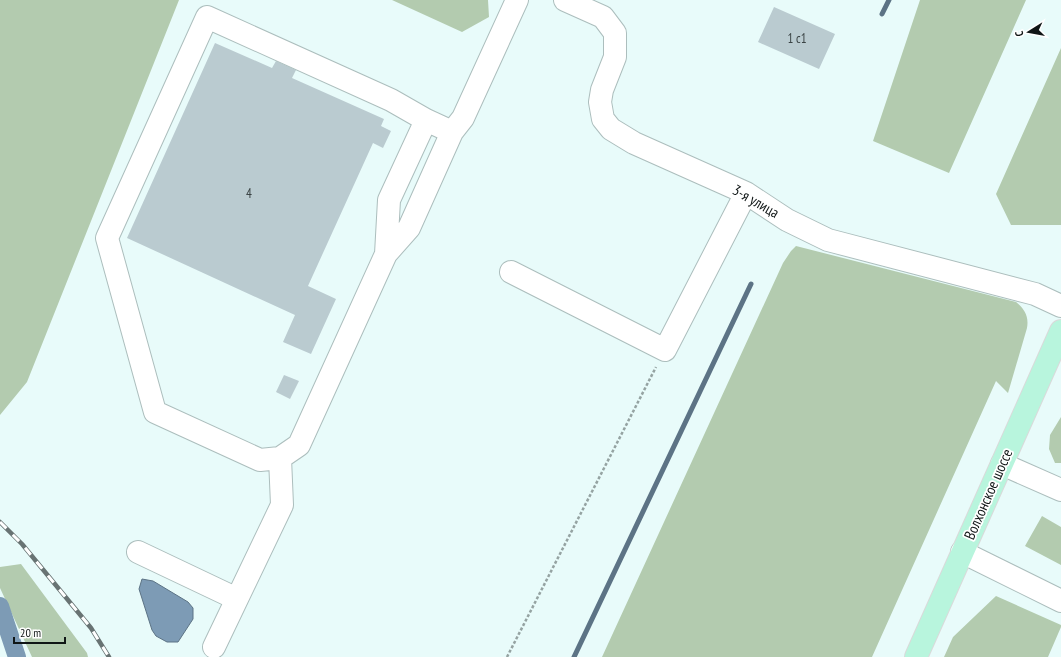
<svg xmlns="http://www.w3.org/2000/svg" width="1061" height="657" font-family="'PT Sans Narrow',sans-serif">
	<rect width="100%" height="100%" fill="#e8fbfa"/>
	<path fill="#b3cbaf" d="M0,0h179l-152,382 -27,33z
		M392,0h96l1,17 -27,15z
		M920,0h106l-77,173 -76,-32z
		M1061,48v177h-50l-15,-31z
		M796,246l220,56c9,7 13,15 11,26l-19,65 -12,-12 -124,276h-270l181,-394 8,-12z
		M1061,417v46h-6l-6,-14 1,-14z
		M1042,516l19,11v38l-36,-19z
		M21,564l66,89 1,4h-56l-32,-69v-21z
		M996,596l65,29v2l-13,30h-104l9,-20z"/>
	<path fill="#7d9bb5" stroke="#5c7385" d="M142,579l11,2 35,21 5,6v11l-15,23h-11l-11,-6 -4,-6 -13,-41z"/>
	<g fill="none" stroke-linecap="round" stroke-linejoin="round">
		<path stroke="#5c7385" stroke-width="5" d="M882,14l7,-14
			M574,657l177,-373"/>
		<path stroke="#7d9bb5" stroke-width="18" d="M0,606l17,51"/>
	</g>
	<path fill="#bacbd0" d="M774,7l61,27 -16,35 -61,-27z
		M215,43l57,25 4,-7 20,9 -4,8 92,41 -3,7 10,5 -8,17 -10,-5 -65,143 28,13 -25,55 -28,-12 12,-27 -168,-77z
		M284,375l15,6 -9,18 -14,-7z"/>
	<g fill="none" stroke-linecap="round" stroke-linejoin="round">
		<g stroke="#acbebd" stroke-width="24">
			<path id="minor" d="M565,0l38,17 12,16v24l-13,33 -2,12 3,17 8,10 23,14 112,50 41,27 41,20 207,54 26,12
				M207,17l184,83 35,20 -37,80 -3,54 -87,191 -19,13 -20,2 -105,-48 -48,-174z
				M452,132l11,-14 54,-118
				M386,254l23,-26 43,-96 -26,-12
				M511,272l154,78 81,-157
				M1002,464l59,26
				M138,552l99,47
				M962,552l99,49
				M214,647l68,-142 -2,-47"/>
		</g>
		<g stroke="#d9dada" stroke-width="24">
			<path id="major" d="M916,657l145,-326"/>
		</g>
		<path stroke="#95a3a2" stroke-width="2.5" stroke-dasharray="3 2" stroke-linecap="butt" d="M507,657l149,-290"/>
		<use href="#minor" stroke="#fff" stroke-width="22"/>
		<use href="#major" stroke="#b8f5dd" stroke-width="22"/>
		<g stroke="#687373" stroke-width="4.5">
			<path id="rail" d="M0,522l22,22 69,84 18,29"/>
		</g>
		<use href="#rail" stroke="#fff" stroke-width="3" stroke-dasharray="9" stroke-linecap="butt"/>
	</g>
	<g text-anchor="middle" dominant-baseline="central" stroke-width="3.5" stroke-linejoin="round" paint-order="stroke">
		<g font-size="13" fill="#3a4344">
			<text x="797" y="38">1 с1</text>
			<text x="249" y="193">4</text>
		</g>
		<g font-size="15" fill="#101616" stroke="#fff">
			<text transform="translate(756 201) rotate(30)">3-я улица</text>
			<text transform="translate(988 494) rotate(-66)">Волхонское шоссе</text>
		</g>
	</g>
	<g transform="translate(1029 32) rotate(259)" stroke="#ffffff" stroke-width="3" paint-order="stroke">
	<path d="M0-3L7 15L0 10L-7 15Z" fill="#101616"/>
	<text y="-6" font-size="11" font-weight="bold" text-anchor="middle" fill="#101616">С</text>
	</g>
	<path d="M14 637v6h51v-6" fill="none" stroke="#101616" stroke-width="2"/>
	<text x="20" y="637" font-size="12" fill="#101616" stroke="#ffffff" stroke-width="3" paint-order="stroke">20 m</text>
</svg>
